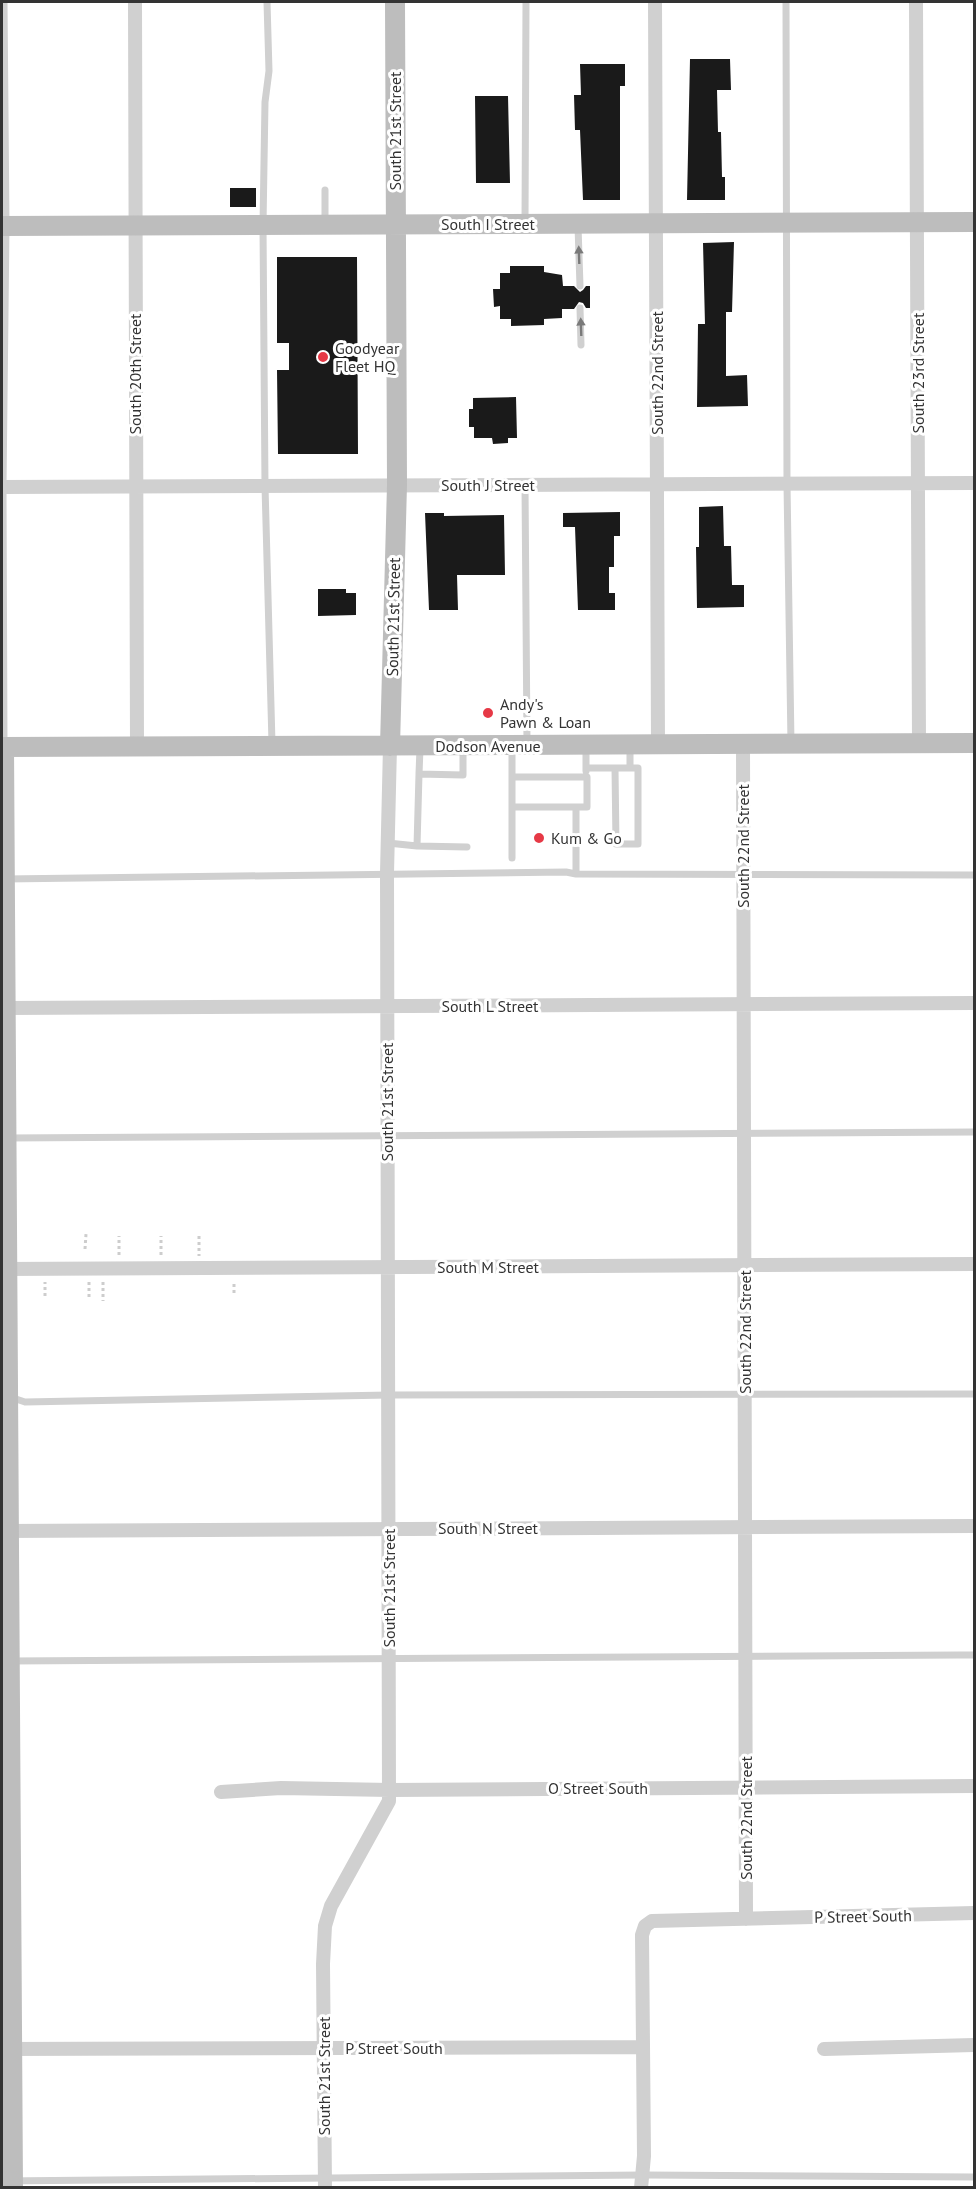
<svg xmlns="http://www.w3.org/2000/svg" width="976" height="2189" font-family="'PT Sans',sans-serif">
	<rect width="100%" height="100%" fill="#fff"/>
	<path fill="#1a1a1a" d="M690,59h40l1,31h-14l1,42h3l1,45h3v23h-38z
		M580,64h45v22h-5v114h-37l-3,-70h-5l-1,-35h7z
		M475,96h33l2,87h-34z
		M230,188h26v19h-26z
		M734,242l-2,70h-6v64l21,-1 1,31 -51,1 1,-83h7l-2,-81z
		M277,257h80l1,197h-80l-1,-84h12v-27h-12z
		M510,266h34v6l18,3 1,11h11l6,6 3,-2 3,-4h4v22h-4l-3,-5 -4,-1 -5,7h-12v9l-18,1v6l-33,1v-7h-11v-13l-6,1 -1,-18h7v-16h10z
		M516,397l1,41h-9v5l-15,1 -1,-6h-18v-11h-5v-18h4v-11z
		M723,506l1,40h7l1,39h12v22l-47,1 -1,-61h3v-40z
		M620,512v24h-6v31h-5v26h6v17h-37l-3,-83h-12v-14z
		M425,513h19v3l60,-1 1,60h-48l1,35h-29z
		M318,589h28v4h10v22l-38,1z"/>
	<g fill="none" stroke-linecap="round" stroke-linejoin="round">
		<path stroke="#cdcdcd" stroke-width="3" stroke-dasharray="3 3" stroke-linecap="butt" d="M199,1236v20
			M85,1249l1,-15
			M119,1255v-19
			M161,1255v-19
			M103,1282v19
			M234,1293v-10
			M45,1296v-14
			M89,1297v-16"/>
		<path stroke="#d0d0d0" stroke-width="7" d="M4,2l2,224 -3,261 1,258
			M267,2l2,69 -4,31 -2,123 2,261 7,257
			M786,2l1,482 4,259
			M325,190v32
			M525,221l1,-219
			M578,226l2,60
			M580,308l1,37
			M525,485l2,258
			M586,746v25
			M463,748v27l-44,-1 -2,72 50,1
			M586,768h29l1,76h22v-76h-23
			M630,768v-21
			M419,774l1,-26
			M512,807h75v-30h-74
			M576,807v67
			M388,843l29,3
			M512,858v-110
			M5,879l561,-7 10,2 398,1
			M7,1138l967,-6
			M10,1397l15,5 364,-7 585,-1
			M10,1661c322,-1 643,-7 964,-6
			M2,2181l641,-6 331,2"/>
		<path stroke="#d0d0d0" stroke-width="14" d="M135,2l2,745
			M655,2l3,743
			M916,2l3,742
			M2,487l972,-4
			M743,744l3,1175
			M6,1008l968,-5
			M2,1269l972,-5
			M2,1531l972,-5
			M221,1792l60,-4 109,2 584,-4
			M2,2049l640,-2
			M824,2049l150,-4
			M325,2188l-2,-224 2,-38 6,-20 58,-105 -2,-928 3,-127
			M641,2188l3,-32 -2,-221 3,-9 7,-5 322,-8"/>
		<path stroke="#bdbdbd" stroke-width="20" d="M2,226l972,-4
			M390,746l7,-261 -2,-483
			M2,747l972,-4
			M4,747l9,1441"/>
	</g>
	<defs><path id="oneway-solid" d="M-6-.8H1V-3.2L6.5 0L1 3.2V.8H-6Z" transform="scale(1.5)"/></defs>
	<g fill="#7a7a7a">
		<use href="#oneway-solid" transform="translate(579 255) rotate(-92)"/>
		<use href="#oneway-solid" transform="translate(581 327) rotate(-92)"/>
	</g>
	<g fill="#e63946" stroke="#fff" stroke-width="2">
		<circle cx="323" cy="357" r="6"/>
		<circle cx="488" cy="713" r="6"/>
		<circle cx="539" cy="838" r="6"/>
	</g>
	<g text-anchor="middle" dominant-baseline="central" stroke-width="6" stroke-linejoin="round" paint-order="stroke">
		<g font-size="16" fill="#333" stroke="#fff">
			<text transform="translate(395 131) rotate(-90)">South 21st Street</text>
			<text x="488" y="224">South I Street</text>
			<text transform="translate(657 373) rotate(-90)">South 22nd Street</text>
			<text transform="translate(918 373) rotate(-90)">South 23rd Street</text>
			<text transform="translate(135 374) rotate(-90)">South 20th Street</text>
			<text x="488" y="485">South J Street</text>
			<text transform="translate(393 617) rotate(-89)">South 21st Street</text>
			<text x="488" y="746">Dodson Avenue</text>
			<text transform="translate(743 846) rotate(-90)">South 22nd Street</text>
			<text x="490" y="1006">South L Street</text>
			<text transform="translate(387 1102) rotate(-90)">South 21st Street</text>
			<text x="488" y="1267">South M Street</text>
			<text transform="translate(745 1332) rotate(-90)">South 22nd Street</text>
			<text x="488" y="1528">South N Street</text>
			<text transform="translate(389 1588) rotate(-90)">South 21st Street</text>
			<text x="598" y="1788">O Street South</text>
			<text transform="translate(746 1818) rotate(-90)">South 22nd Street</text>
			<text transform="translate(863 1916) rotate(-1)">P Street South</text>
			<text x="394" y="2048">P Street South</text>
			<text transform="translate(324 2076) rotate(-90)">South 21st Street</text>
		</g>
		<g font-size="16" fill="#333" stroke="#fff" text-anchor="start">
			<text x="335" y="348">Goodyear<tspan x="335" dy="18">Fleet HQ</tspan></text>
			<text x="500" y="704">Andy's<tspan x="500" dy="18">Pawn &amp; Loan</tspan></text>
			<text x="551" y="838">Kum &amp; Go</text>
		</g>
	</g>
	<rect width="976" height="2189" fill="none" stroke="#333333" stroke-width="6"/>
</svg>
